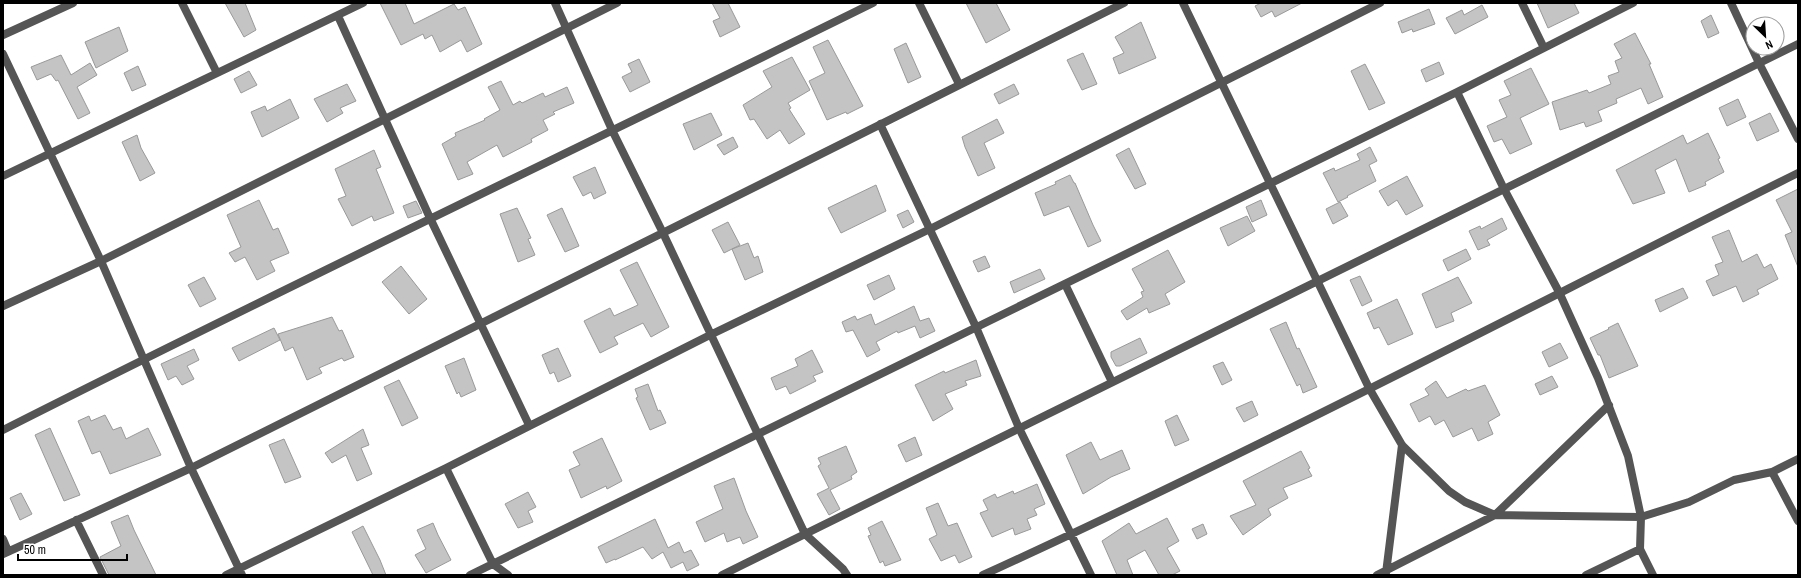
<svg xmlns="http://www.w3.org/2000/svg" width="1801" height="578" font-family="'Archivo Narrow',sans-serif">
	<rect width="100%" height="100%" fill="#fff"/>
	<path fill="#c4c4c4" stroke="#999" d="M225,3h20l11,27 -12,7z
		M380,3h25l9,21 40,-20 4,6 7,-3 17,37 -15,8 -6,-12 -21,12 -8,-17 -7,4 -2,-5 -22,11z
		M712,3h16l12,24 -20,10 -7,-16 7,-3z
		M966,3h30l14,27 -24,13z
		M1261,3h41l-27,14 -3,-6 -11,6 -6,-11z
		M1537,3h37l5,10 -31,15z
		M1482,5l6,12 -33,17 -9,-16 16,-8 2,5z
		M1429,9l6,15 -22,8 -1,-3 -10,4 -4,-11z
		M1711,15l8,18 -11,5 -7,-17z
		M1141,22l15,36 -37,16 -6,-16 11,-5 -9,-16z
		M119,27l9,24 -32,17 -11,-26z
		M1635,33l16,31h-2l14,33 -15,7 -7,-16 -25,11 1,4 -19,8 4,10 -16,6 -2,-5 -24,8 -8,-28 35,-12 2,3 22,-9 -3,-8 11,-4 -4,-11 7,-3 -8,-14z
		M828,40l35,66 -16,8 -1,-2 -19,8 -18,-39 16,-8 -12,-26z
		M906,43l15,34 -13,6 -14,-34z
		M1083,53l14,31 -15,6 -15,-30z
		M61,55l10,20 19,-12 7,12 -20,12 13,26 -12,6 -20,-39 -2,1 -5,-7 -14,6 -6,-13z
		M792,57l18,33 -22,13 3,5 -2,1 16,25 -16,10 -9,-14 -13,9 -13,-20 -4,1 -7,-15 29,-18 -9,-16z
		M639,59l11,23 -20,10 -8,-15 10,-5 -4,-8z
		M1439,62l5,12 -18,8 -5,-12z
		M1365,64l20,39 -16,7 -18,-39z
		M138,66l8,19 -14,6 -8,-18z
		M1531,68l18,36 -29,14 12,26 -22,10 -8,-15 -8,3 -7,-16 20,-9 -8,-17 12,-5 -7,-14z
		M249,71l8,14 -16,8 -7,-14z
		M501,81l12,24 7,-4 2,2 21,-10 2,4 22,-10 7,16 -21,9 2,2 -12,6 5,10 -17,9 1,3 -29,15 -6,-12 -30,17 6,12 -15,6 -16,-36 14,-8 -1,-3 30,-13 -1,-1 16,-9 -12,-23z
		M347,84l9,17 -16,7 3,5 -16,9 -13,-23z
		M1014,84l5,10 -20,10 -5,-10z
		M290,99l9,19 -37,19 -11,-25 14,-6 2,5z
		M1738,99l8,18 -19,9 -8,-18z
		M711,113l11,22 -28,15 -11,-26z
		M1770,113l9,18 -22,10 -8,-18z
		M997,119l7,14 -20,10 11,25 -17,8 -13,-29 -3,-10z
		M1708,133l12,25 -2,1 6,13 -19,10 1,3 -17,7 -13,-33 -21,11 10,23 -32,11 -17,-34 67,-35 4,9z
		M137,135l4,13 14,25 -15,8 -18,-39z
		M733,137l5,10 -14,8 -7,-10z
		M1370,147l7,14 -8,4 7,16 -29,15 1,1 -10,5 -15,-29 11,-5 1,3 25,-11 -3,-6z
		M1129,148l17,36 -11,5 -19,-34z
		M374,150l7,17 -5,2 18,44 -20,8 -2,-5 -20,10 -14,-27 8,-3 -11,-27z
		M595,167l11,26 -12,6 -3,-7 -8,4 -10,-19z
		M1070,175l4,8h1l18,42 8,16 -13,6 -19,-41 -25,10 -9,-23 21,-9 -1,-2z
		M1407,176l16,30 -17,9 -9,-15 -9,6 -9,-15z
		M876,185l10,26 -45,22 -13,-25z
		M1798,189v78l-13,-32 7,-3 -16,-32z
		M259,200l14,30 5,-2 11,25 -19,8 5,10 -18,9 -12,-23 -10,5 -6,-9 12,-6 -14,-32z
		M1261,200l6,15 -15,7 -6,-15z
		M416,201l6,12 -14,5 -5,-12z
		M1340,202l8,14 -15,8 -7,-15z
		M517,208l14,30 -3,1 7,16 -17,7 -18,-48z
		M562,208l17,38 -14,6 -18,-37z
		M908,210l6,12 -11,6 -6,-13z
		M1247,216l8,15 -27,15 -8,-18z
		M1502,218l5,11 -20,11 3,5 -12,5 -9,-19 11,-5 1,3z
		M728,222l12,23 -16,8 -12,-23z
		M1729,230l13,32 15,-8 7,14 7,-4 7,15 -21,11 2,4 -16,8 -7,-16 -23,10 -7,-15 13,-6 -4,-10 8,-3 -11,-25z
		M748,243l6,15 4,-2 5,16 -18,8 -13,-31z
		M1466,249l5,10 -23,12 -5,-11z
		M1168,250l17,32 -20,12 5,10 -21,9 -2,-5 -20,12 -6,-9 22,-14 -2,-5 3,-1 -12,-22z
		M985,256l5,11 -12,5 -5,-11z
		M637,262l32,65 -18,10 -8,-14 -29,14 4,7 -18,9 -16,-32 26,-13 4,8 24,-11 -18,-35z
		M401,266l26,33 -18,15 -27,-32z
		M1040,269l5,10 -31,14 -4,-11z
		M889,275l6,14 -21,11 -7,-15z
		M1360,276l12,25 -10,5 -12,-26z
		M204,277l12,22 -16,8 -12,-22z
		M1458,277l14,26 -21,10 3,8 -18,7 -14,-34z
		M1683,288l5,10 -28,14 -5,-12z
		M1397,299l16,35 -25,11 -9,-18 -5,2 -7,-16z
		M914,306l6,15 9,-3 6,13 -15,7 -5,-12 -17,7 -1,-2 -21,11 4,8 -13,7 -14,-27 -7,2 -4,-10 13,-6 2,4 14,-6 4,11z
		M332,317l7,14 3,-1 12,27 -10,4 -2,-3 -23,10 3,5 -15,7 -14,-33 -8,4 -7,-17z
		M1286,322l11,27 2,-1 18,39 -14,6 -3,-9 -3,2 -27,-57z
		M1618,323l20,43 -29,12 -9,-23h-2l-8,-17 19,-9 -1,-1z
		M274,328l6,12 -41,21 -7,-13z
		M1140,338l7,15 -27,13h-4l-5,-9v-5z
		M1560,343l8,15 -19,9 -7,-15z
		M558,348l13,28 -13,6 -4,-10 -4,2 -8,-19z
		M194,349l5,11 -12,6 7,13 -12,6 -6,-9 -8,4 -7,-16z
		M812,350l11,22 -10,4 3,5 -26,13 -4,-8 -10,4 -5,-12 27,-12 -3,-7z
		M464,358l12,32 -15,7 -2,-5 -2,2 -12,-28z
		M976,360l5,16 -16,5 2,4 -22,9 8,15 -20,12 -18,-36 29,-14 1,2z
		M1223,362l9,18 -10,5 -9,-19z
		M1552,376l6,11 -18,8 -5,-11z
		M399,380l19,38 -16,8 -18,-39z
		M1436,381l11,17 19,-9 2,2 17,-6 15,30 -12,7 5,12 -15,7 -6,-13 -19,9 -9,-17 -9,5 -5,-9 -11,6 -9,-18 19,-9 -4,-6z
		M648,384l10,27 2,-1 6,13 -16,7 -14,-32 2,-1 -3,-8z
		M1252,401l6,14 -14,7 -8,-14z
		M105,415l8,15 8,-3 5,12 22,-11 13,27 -51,19 -10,-23 -8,3 -14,-33 11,-5 2,5z
		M1177,415l12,25 -14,6 -10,-25z
		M50,428l30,67 -16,6 -29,-66z
		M363,429l6,16 -8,3 11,26 -15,7 -11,-26 -14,8 -7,-10z
		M915,437l7,18 -16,7 -8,-17z
		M602,438l20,43 -15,8 -1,-3 -25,12 -12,-28 11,-5 -7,-13z
		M284,439l17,38 -16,6 -16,-38z
		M1091,442l9,18 22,-10 8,19 -19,8 -28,17 -17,-39z
		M846,446l11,26 -6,4 1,3 -22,11 10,19 -11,6 -12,-21 12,-6 -11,-22 3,-2 -3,-6z
		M1301,451l9,17 -2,1 4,7 -29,12 5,10 -20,11 3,6 -28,20 -13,-19 26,-11 -13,-24z
		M734,478l12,33 12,26 -15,7 -3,-7 -13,5 -3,-9 -19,9 -9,-20 27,-13 -9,-23z
		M1037,484l8,20 -11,5 3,6 -10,4 4,10 -16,6 -2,-7 -21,9 -12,-24 8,-3 -5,-10 12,-6 2,4 16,-7 1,3z
		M528,492l8,15 -8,4 5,11 -15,6 -13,-24z
		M21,493l11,21 -12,6 -10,-22z
		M938,503l10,23 9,-3 15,34 -13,6 -4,-8 -14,6 -12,-22 8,-4 -11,-27z
		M128,515l6,15 22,45h-47l-9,-18 21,-11 -10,-24z
		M1167,518l12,23 -12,7 13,23 -8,4h-13l-14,-25 -18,10 6,15h-16l-15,-34 27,-18 7,11z
		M655,519l13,29 11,-6 5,11 7,-3 8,15 -12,6 -4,-9 -12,6 -8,-16 -11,7 -9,-12 -28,13v-1l-9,4 -8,-16z
		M882,521l19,39 -16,6 -2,-5 -3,2 -12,-27 3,-1 -3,-7z
		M433,523l5,12 13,25 -25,13 -11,-18 11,-6 -9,-19z
		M1203,524l4,10 -10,5 -5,-10z
		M363,526l17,34 6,15h-13l-21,-43z"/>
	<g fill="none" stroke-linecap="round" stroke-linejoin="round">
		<path stroke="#555" stroke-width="8" d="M182,3l35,70
			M555,3l58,129 50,101 142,301 38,35 4,6
			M919,3l40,81
			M1183,3l186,385 33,57 47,46 16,11 30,13 146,2 48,-15 45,-22 38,-8 26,-13
			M1522,3l22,45
			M1731,3l28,60 39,76
			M338,16l92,202 99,207
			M3,35l70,-32
			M3,54l98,207 90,207 51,107
			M1457,92l47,97 55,103 39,86 30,78 13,61 -1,32 13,26
			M880,124l96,203 43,101 72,147
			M3,176l360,-173
			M1065,284l47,98
			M3,306l98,-45 516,-258
			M3,430c288,-146 580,-284 870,-427
			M446,468l47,96 15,11
			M1772,472l26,49
			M76,520l27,55
			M3,539l5,12
			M3,554l188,-86 933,-465
			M1386,573l16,-128
			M226,575l220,-107 264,-133 220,-106 450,-226
			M470,575l987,-483 176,-89
			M722,575l1076,-531
			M983,575c276,-126 544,-267 815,-402
			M1377,575l118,-60 114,-110
			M1586,575l54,-26"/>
	</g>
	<rect width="1801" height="578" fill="none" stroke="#000000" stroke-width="8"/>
	<g transform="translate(1765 36) rotate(155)"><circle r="19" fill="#ffffff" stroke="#999999"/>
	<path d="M0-3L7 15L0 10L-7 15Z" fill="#000000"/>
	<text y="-6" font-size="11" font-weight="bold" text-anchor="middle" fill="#000000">N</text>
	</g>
	<path d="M18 554v6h109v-6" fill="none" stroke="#000000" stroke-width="2"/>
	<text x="24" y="554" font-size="12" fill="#000000" stroke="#ffffff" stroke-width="3" paint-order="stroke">50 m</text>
</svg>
